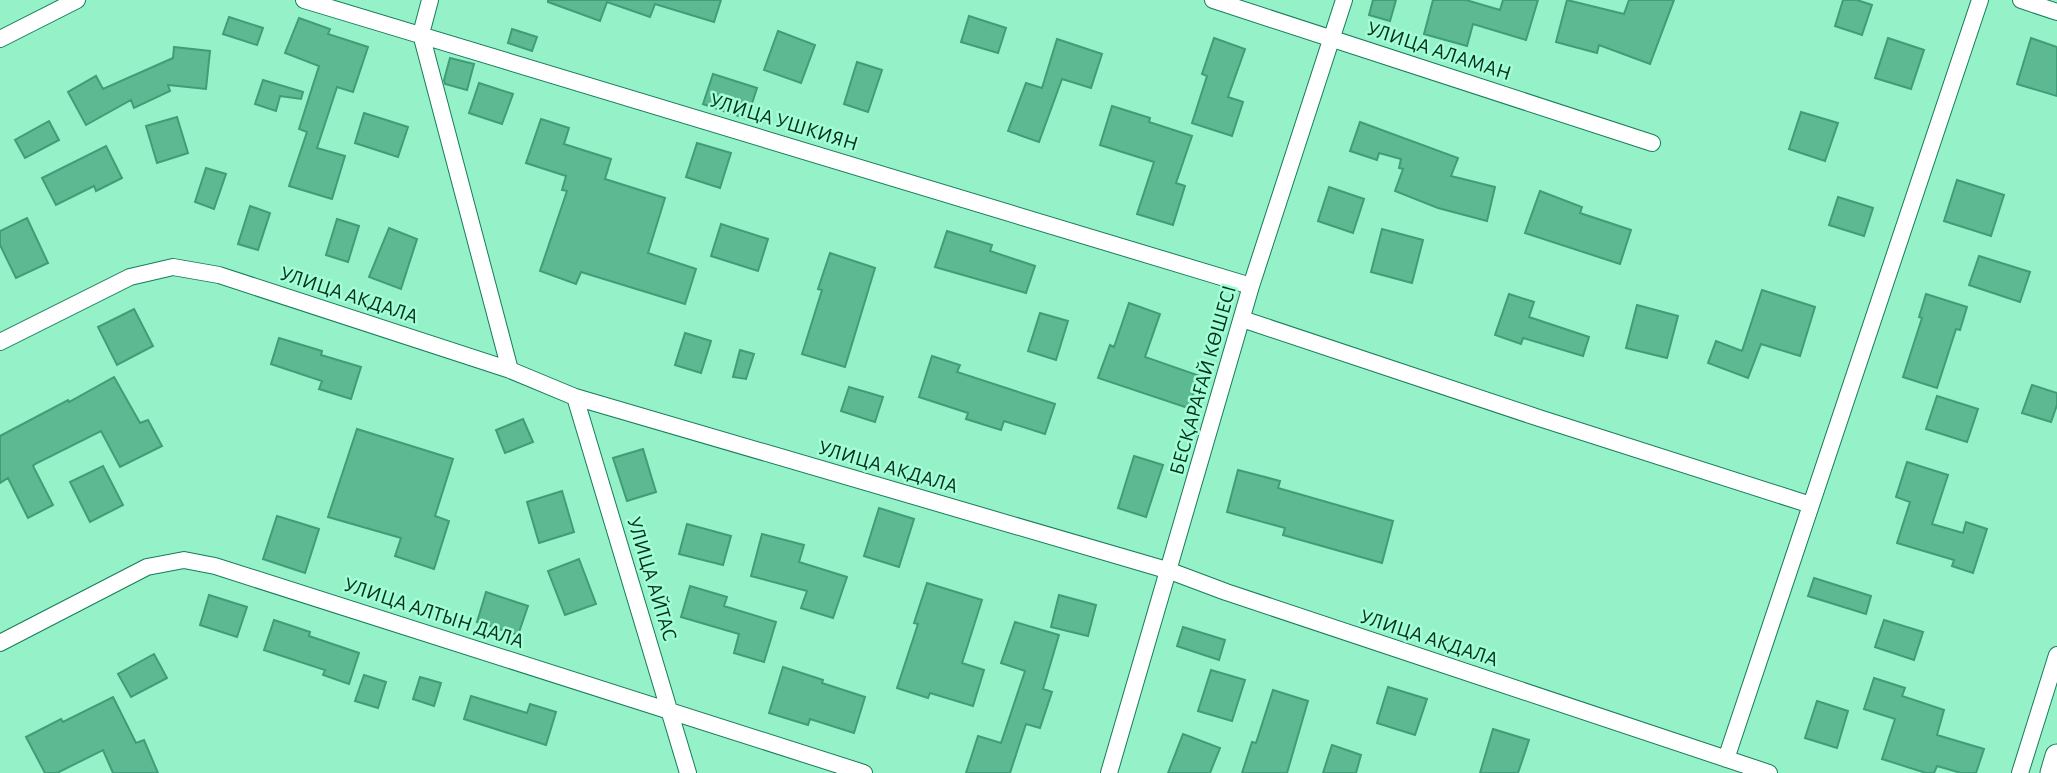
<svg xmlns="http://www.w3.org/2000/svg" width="2057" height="773" font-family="'Alegreya Sans',sans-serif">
	<rect width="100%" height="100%" fill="#95f1c7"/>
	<path fill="#5db992" stroke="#3f9d77" stroke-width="2" d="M548,0h173l-7,22 -59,-18 -5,13 -43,-15 -7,19 -52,-19z
		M1373,0h23l-6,21 -21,-6z
		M1433,0h33l34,10 3,-10h35l-12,40 -53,-16 -6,22 -43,-12z
		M1567,0l57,14 5,-14h45l-24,64 -51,-19 -2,8 -41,-11z
		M1843,0h14l15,5 -10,30 -27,-9z
		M969,16l37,12 -8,25 -37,-11z
		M229,17l34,11 -6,17 -34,-11z
		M299,18l31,11 -2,5 40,13 -15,45 -16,-5 -20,61 28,8 -13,43 -43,-13 18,-54 -8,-3 20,-63 -34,-13z
		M512,29l25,8 -5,14 -24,-8z
		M778,31l37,14 -14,38 -37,-13z
		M1214,38l31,11 -17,48 15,5 -11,34 -40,-13 15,-47 -5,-2z
		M1888,38l36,12 -13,39 -36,-11z
		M2031,38l26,9v49l-40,-12z
		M1057,39l45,15 -11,34 -29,-9 -23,63 -31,-11 18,-48 16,5z
		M174,47l36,4 -4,38 -38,-4 2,6 -36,17 -3,-8 -45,25 -18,-33 28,-16 7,13 70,-31z
		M450,58l24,6 -7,26 -22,-6 -1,-4z
		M857,62l25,8 -14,42 -24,-8z
		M713,74l44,14 -10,31 -44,-15z
		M263,80l40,12 -2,7 -21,-3 -4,15 -21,-7z
		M479,83l34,11 -11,30 -33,-11z
		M1112,106l38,12 -1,4 43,14 -16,47 9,3 -12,39 -36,-11 17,-52 -54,-17z
		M1801,112l37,11 -13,38 -36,-12z
		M364,113l44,14 -10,30 -43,-14z
		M177,117l11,36 -31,10 -11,-37z
		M541,119l28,9 -5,16 47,15 -6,20 60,19 -17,55 48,16 -11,35 -104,-32 -5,12 -36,-13 27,-80 -5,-1 4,-14 -40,-13z
		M49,121l10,19 -34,18 -10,-18z
		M1360,122l98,36 -7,18 44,11 -8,34 -49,-13 -43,-17 8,-22 -4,-1 2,-9 -22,-6 -2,7 -27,-9z
		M697,143l34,10 -11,35 -34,-11z
		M106,146l16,32 -26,13 -2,-5 -38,19 -14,-27z
		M206,168l20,6 -12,35 -19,-7z
		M1957,180l47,15 -13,41 -47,-15z
		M1329,187l35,12 -11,34 -35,-12z
		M1540,191l42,16 -2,6 51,17 -11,34 -95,-31z
		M1838,197l35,11 -9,28 -35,-11z
		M250,206l20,7 -12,37 -20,-6z
		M27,218l21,45 -32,15 -16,-33v-14z
		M337,219l22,7 -11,36 -22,-7z
		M721,224l47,15 -10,32 -47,-15z
		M389,228l28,11 -16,50 -32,-12z
		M1382,229l41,11 -11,43 -41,-11z
		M947,231l45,14 -2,6 45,15 -9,27 -91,-26z
		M830,253l45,15 -30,99 -43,-13 20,-64 -4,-1z
		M1979,256l51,16 -10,30 -51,-17z
		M1762,290l53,17 -15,49 -39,-12 -13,34 -40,-15 8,-22 26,10z
		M1509,294l25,8 -5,15 60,20 -6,19 -60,-18 -2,6 -26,-9z
		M1926,294l41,13 -7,23 -4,-1 -19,59 -34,-11 19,-59 -3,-1z
		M1129,303l31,11 -15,43 55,19 -12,32 -90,-30 12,-33 4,2z
		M1637,305l41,11 -11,42 -41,-10z
		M134,309l19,37 -36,19 -19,-38z
		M1040,313l28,8 -12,39 -28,-9z
		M685,333l26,8 -10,32 -26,-8z
		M279,338l43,13 -1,4 40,12 -10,32 -32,-10 3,-8 -51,-17z
		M740,350l14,4 -8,25 -13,-2z
		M932,356l28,9 -3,7 98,32 -10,30 -41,-13 -3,9 -35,-11 2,-6 -49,-16z
		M114,377l26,46 8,-3 14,26 -42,21 -19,-36 -66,33 -2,2 20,39 -25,13 -20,-40 -8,5v-47l68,-36 1,2z
		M2032,385l25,8v12l-6,17 -29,-9z
		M849,387l34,10 -8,25 -34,-11z
		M1937,396l41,13 -11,33 -41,-13z
		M523,419l10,23 -28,11 -9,-23z
		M357,429l96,30 -18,57 14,5 -15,48 -39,-13 6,-18 -73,-21z
		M643,449l13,43 -29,9 -14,-43z
		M1134,456l29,9 -17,52 -28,-9z
		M1907,462l41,13 -16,49 31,9 3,-11 21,7 -14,44 -21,-7 2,-6 -57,-17 13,-41 -14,-5z
		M103,466l20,39 -33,17 -20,-40z
		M1238,470l42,11 -2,7 115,33 -11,42 -99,-28 2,-7 -58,-16z
		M562,491l12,41 -35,11 -12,-41z
		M879,508l35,11 -15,48 -35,-11z
		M277,516l42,13 -14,44 -42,-14z
		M687,524l44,12 -8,29 -44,-11z
		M762,534l42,11 -5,17 48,15 -14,41 -32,-10 6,-17 -56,-15z
		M579,559l17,45 -31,11 -17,-44z
		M1814,578l57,18 -5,18 -58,-18z
		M927,583l55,17 -20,63 22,7 -11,36 -43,-13 -2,5 -31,-10 21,-64 -4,-1z
		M690,586l37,11 -3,9 52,16 -12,40 -30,-9 5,-19 -58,-17z
		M486,592l42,14 -10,29 -41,-13z
		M209,595l38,12 -10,30 -37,-12z
		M1059,595l37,10 -8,31 -37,-9z
		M274,620l36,12 -1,4 50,17 -10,31 -26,-9 2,-5 -61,-20z
		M1884,620l39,12 -9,28 -39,-13z
		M1015,622l44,13 -16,54 9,3 -12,36 -14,-4 -16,49h-44l12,-37 23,7 24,-72 -24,-8z
		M1183,627l42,13 -6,20 -42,-14z
		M154,654l13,24 -36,19 -13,-23z
		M783,667l40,13 -1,3 43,14 -11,36 -44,-14 -2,6 -39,-12z
		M1211,670l34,10 -13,41 -34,-10z
		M364,675l22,7 -8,26 -23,-7z
		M420,677l21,6 -7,23 -21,-7z
		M1874,678l31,10 -3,8 42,14 -7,25 47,14 -8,24h-15l-24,-7 -3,7h-8l-44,-14 13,-40 -31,-10z
		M1388,687l39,12 -12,36 -38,-12z
		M1273,690l35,11 -21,72h-45l10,-31 4,1z
		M471,696l56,17 3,-9 26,8 -10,33 -82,-26z
		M113,697l23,46 8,-3 14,33h-45l-10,-23 -46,23h-12l-19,-36 35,-18 2,3z
		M1817,701l31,10 -11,37 -32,-10z
		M1493,729l36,11 -11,33h-38z
		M1183,734l37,14 -10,25h-42z
		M1332,745l29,10 -5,18h-33z"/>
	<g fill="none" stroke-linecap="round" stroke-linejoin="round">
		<g stroke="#157d59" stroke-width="18">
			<path id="minor" d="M304,0l947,286
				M430,0l-9,34 89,336
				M1213,0l439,143
				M2021,0l36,12
				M0,39l77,-39
				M1242,319l297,99 272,87
				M0,342l130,-65 43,-10 46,8 291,95 65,27 595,174 56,21 543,181
				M575,397l113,376
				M0,643l147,-76 37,-7 31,6 649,207
				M1726,759l254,-759
				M1109,773l142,-487 93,-286
				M2020,773l37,-118"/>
		</g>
		<g stroke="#157d59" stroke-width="25">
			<path id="secondary" d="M2052,773l5,-17"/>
		</g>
		<use href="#minor" stroke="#fff" stroke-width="16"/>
		<use href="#secondary" stroke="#fff" stroke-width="23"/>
	</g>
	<g text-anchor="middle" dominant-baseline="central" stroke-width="5" stroke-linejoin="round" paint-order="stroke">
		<g font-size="21" fill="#052f20" stroke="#a2fed4">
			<text transform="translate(1439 51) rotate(18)">УЛИЦА АЛАМАН</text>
			<text transform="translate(784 122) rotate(17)">УЛИЦА УШКИЯН</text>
			<text transform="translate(349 295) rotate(18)">УЛИЦА АКДАЛА</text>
			<text transform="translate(1203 380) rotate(-74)">БЕСҚАРАҒАЙ КӨШЕСІ</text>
			<text transform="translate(888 467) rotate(16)">УЛИЦА АКДАЛА</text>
			<text transform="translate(652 579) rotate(73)">УЛИЦА АЙТАС</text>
			<text transform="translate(434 613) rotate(18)">УЛИЦА АЛТЫН ДАЛА</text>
			<text transform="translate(1429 638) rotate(18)">УЛИЦА АКДАЛА</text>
		</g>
	</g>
</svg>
